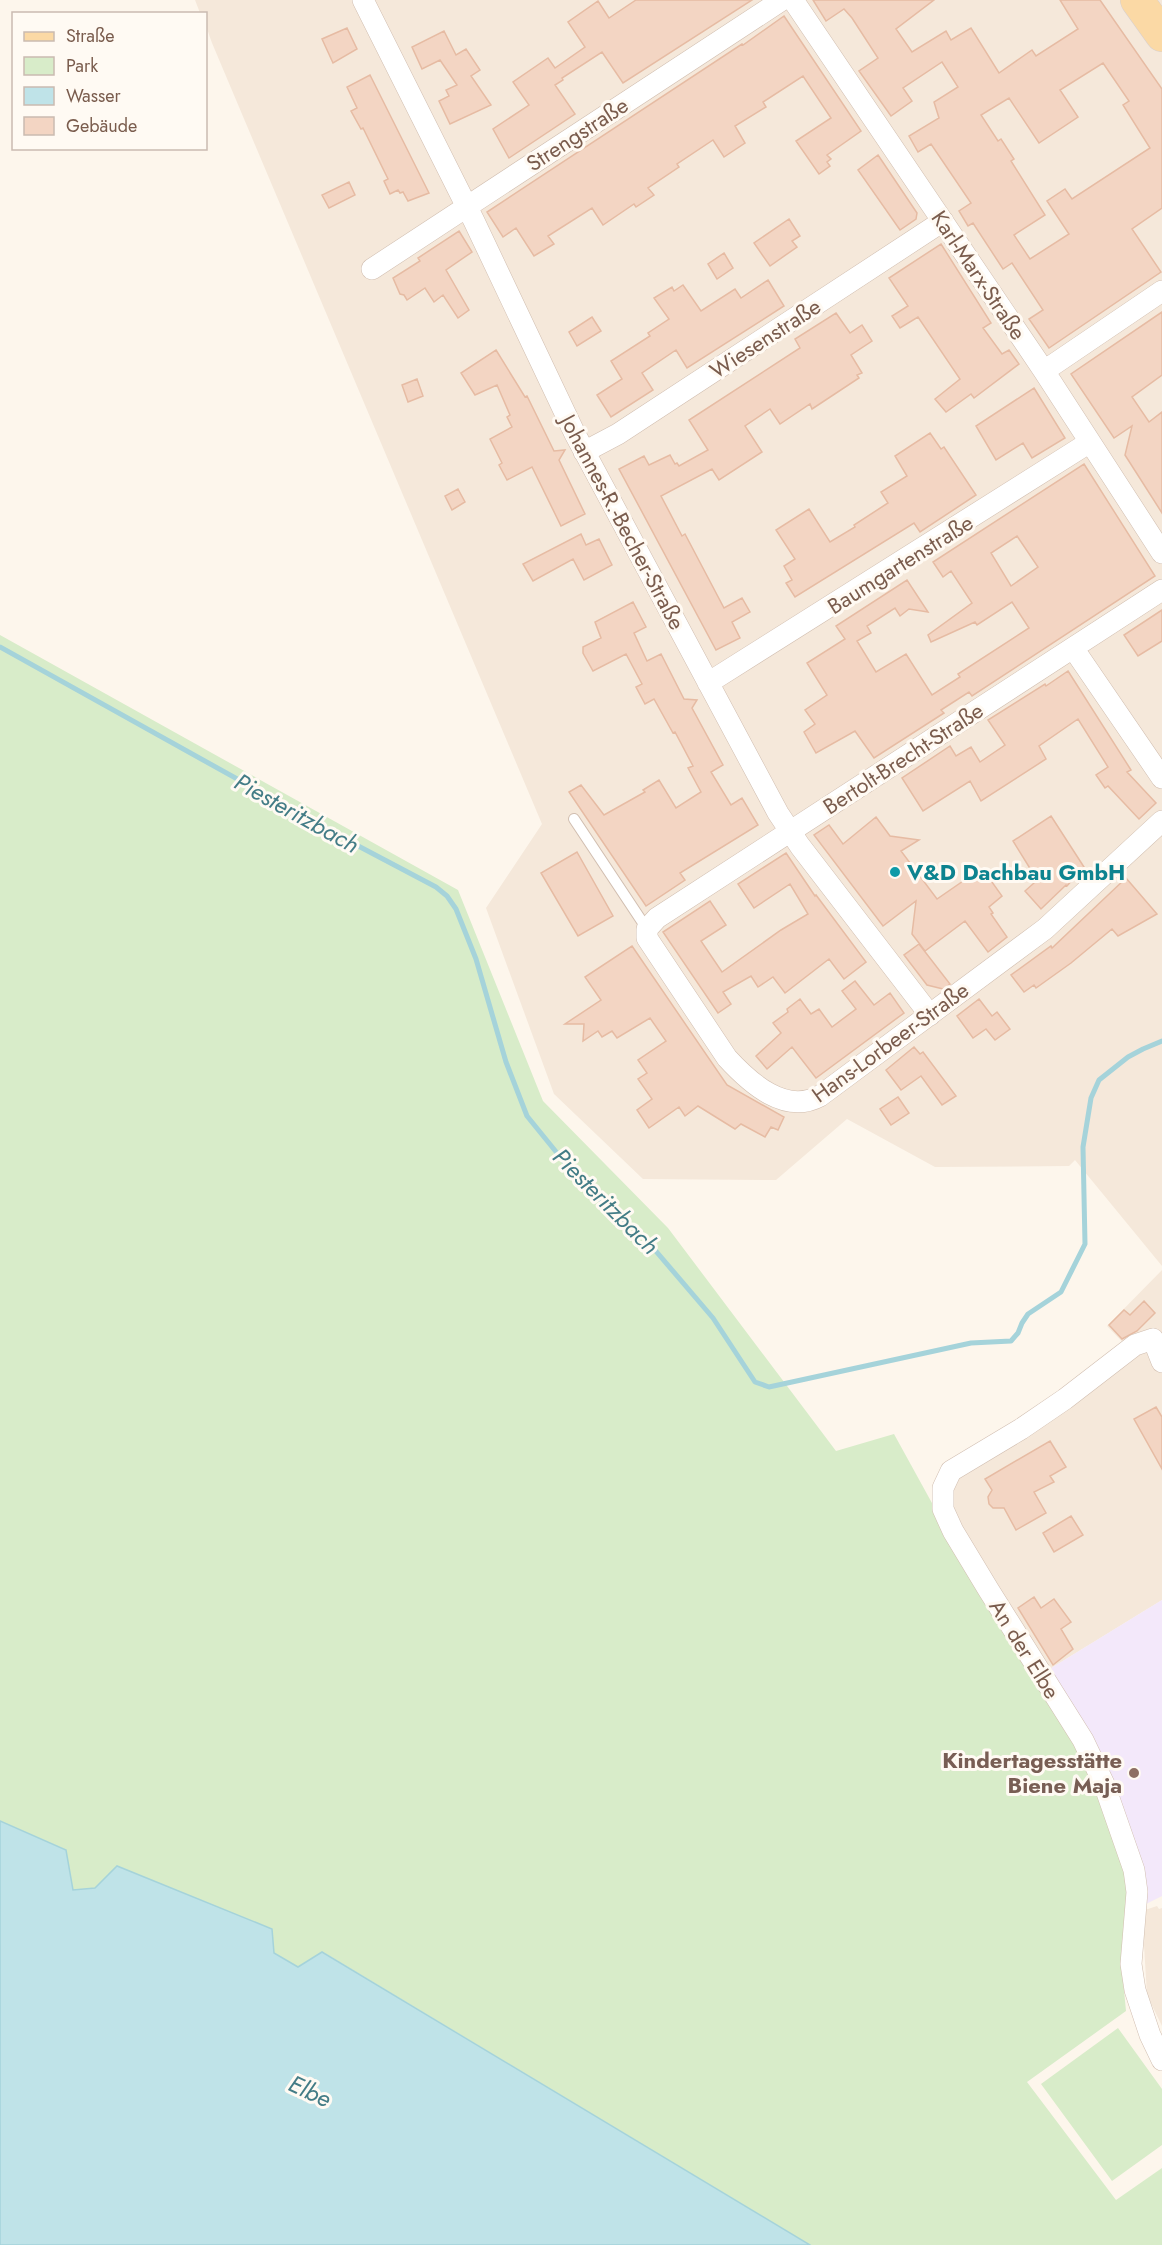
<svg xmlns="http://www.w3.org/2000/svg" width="1162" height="2245" font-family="Jost,sans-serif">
	<rect width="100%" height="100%" fill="#fdf6ec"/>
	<path fill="#f5e8da" d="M195,0h967v1266l-87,-106 -6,6 -134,1 -88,-48 -71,61 -133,-1 -89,-85 -68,-186 56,-84 -330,-781 -6,-17v-12l-6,-1z
		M1162,1270v330l-114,70 -96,-158 -2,-24 9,-16 124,-76 54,-39 -30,-31z
		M1157,1906l2,3 3,-1v118l-15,-31 -5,-84z"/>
	<path fill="#f3e8fa" d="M1162,1600v296l-22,11 -92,-237z"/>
	<path fill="#d8ecc9" d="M0,635l458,255 85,211 125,127 168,223 58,-17 44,80 145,240 42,114 3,46 -7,45 5,52 -99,71 89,118 46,-32v77h-352l-487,-293 -25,15 -25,-14 -178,-65 -22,2 -7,-40 -66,-29z
		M1118,2028l44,61v56l-50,36 -71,-97z"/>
	<path fill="#bfe3e8" stroke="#a5d3da" stroke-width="1.5" d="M0,1821l66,29 7,40 22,-2 22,-22 155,63 2,24 24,14 24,-15 488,293h-810z"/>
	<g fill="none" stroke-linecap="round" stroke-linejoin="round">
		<path stroke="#a5d3da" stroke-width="5" d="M0,647l345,192 91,48 11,9 9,13 20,50 30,103 21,54 56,69 60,51 70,82 42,64 14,5 202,-44 40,-2 7,-8 4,-10 6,-9 33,-22 24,-48 -2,-97 8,-49 8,-18 29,-23 15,-8 19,-8"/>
	</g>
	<path fill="#f3d5c3" stroke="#e6bba3" stroke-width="1.5" fill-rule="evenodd" d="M636,0h116l-129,83 -21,-31 -40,26 1,2 -8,5 20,29 -66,44 -16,-29 36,-24 -16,-23 35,-24 7,10 30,-21 -17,-25 30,-21 11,17z
		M813,0h121l-38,29 16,23 34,-21 5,9 20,-12 28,45 33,-23 4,6 42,-27 -18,-29h40l62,89v119l-30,21 29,43 -112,76 -20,-29 14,-9 -31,-47 -9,6 -30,-46 -5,3 -9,-15 12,-8 -40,-59 -13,8 -9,-16 30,-18 -5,-16 24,-15 -16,-25 -39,26 9,13 -21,15 -32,-45 19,-13 -26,-40 -8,-9 -18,12zM1103,63l26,38 -6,4 27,43 -78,51 -7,-10 -18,12 22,33 -39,25 -16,-24 31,-20 -34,-54 3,-2 -13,-20 -3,2 -17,-26 28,-17 30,45 39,-26 -18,-27z
		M784,16l77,115 -34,24 4,4 -4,3 3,4 -11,8 -23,-33 35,-23 -28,-42 -40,26 3,5 -31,19 10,17 -21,14 -11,-17 -36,24 2,3 -31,21 6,7 -18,12 -2,-3 -31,21 -11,-17 -44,28 6,8 -20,12 -18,-28 -13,9 -16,-25 255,-168 1,1z
		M347,28l10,21 -24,14 -11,-24z
		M444,31l12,24 10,-6 14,21 -9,6 20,29 -41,19 -11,-23 10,-5 -3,-6 11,-5 -17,-25 -18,9 -10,-22z
		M370,75l59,118 -21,8 -5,-9 -3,1 -2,-3 -8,4 -6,-13 4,-2 -25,-51 -2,1 -10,-18 6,-3 -10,-21z
		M878,155l39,58 -1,6 -16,11 -42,-60z
		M349,182l6,13 -26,13 -7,-13z
		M789,219l11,17 -8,5 5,6 -27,19 -16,-23z
		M459,231l13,21 -26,18 23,40 -11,8 -15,-23 -9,7 -9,-14 -18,12 -3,-5 -4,-1 -7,-16 27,-17 -2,-3z
		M941,244l50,79 -8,5 19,26 7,-4 10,14 -45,34 -3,-4 -25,18 -11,-13 25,-20 -42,-62 -18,11 -8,-12 16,-10 -19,-28z
		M724,253l9,15 -16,11 -9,-15z
		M768,280l16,26 -97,62 -11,-18 -34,23 11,17 -42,27 -14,-22 25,-16 -11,-18 39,-25 -2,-3 21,-14 -15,-21 18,-11 2,4 9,-6 18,26 34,-22 6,9z
		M1162,312v63l-30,22 17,25 13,-10v101l-37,-58 7,-29 -18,12 -43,-64z
		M836,313l14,20 12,-8 10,16 -21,14 11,18 -5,2 2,3 -47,31 -2,-5 -30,20 -10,-15 -25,17 17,26 -43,28 -7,-11 -51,27 21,40 3,-2 39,74 18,-10 8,14 -18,10 8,16 -24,12 -97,-181 25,-13 5,9 21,-10 5,9 2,-1 2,3 29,-16 -19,-30 111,-72 -5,-9z
		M592,317l9,14 -24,15 -8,-14z
		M496,350l29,47 2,-1 27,55 11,-1 -6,10 26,54 -24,12 -29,-59 -25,13 -8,-15 3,-2 -12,-24 22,-12 -5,-10 3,-2 -13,-30 -22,10 -14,-22z
		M417,379l6,17 -15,6 -6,-17z
		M1034,388l31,50 -33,20 -9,-15 -27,17 -20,-34z
		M930,433l11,16 3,-2 32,48 -56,37 -6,-9 -119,74 -9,-14 6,-3 -8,-14 11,-7 -19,-29 33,-21 21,33 25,-15 -1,-2 34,-22 -7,-11 26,-16 -12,-20z
		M1084,464l71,112 -183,120 -3,-4 -28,18 3,3 -70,45 -19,-27 -39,22 -12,-21 11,-8 -10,-14 22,-15 -20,-32 38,-24 -9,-13 71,-46 21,32 -19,-3 -9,7 -5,-8 -28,18 4,7 -14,8 19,31 30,-18 26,41 28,-18 -2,-3 71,-46 -17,-26 -35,23 -2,-3 -44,20 -3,-7 44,-32 -21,-32 -8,6 -10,-15zM1017,536l21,31 -27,19 -20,-33z
		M458,489l7,13 -13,8 -7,-14z
		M581,534l5,11 13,-6 13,26 -28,15 -11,-21 -40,22 -10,-17z
		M633,602l13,25 -12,6 13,28 14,-7 23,45 13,1 -5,8 31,57 -12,7 20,33 11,-7 16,27 -78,48 5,7 -39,26 -77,-114 12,-7 23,30 41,-23 -2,-2 16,-10 17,28 25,-16 -13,-24 5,-2 -18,-34 -2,1 -19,-34 -9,5 -9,-17 6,-3 -16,-30 -33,17 -10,-18v-6l18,-9 -6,-16z
		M1162,610v31l-24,15 -14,-21z
		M1068,671l63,99 -4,2 29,31 -17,16 -31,-33 -3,2 -9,-13 12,-8 -30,-48 -39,27 7,13 -65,42 -11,-20 -47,30 -21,-33 48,-32 6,10 15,-9 9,15 25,-17 -17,-25 57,-36 1,2z
		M1051,816l33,51 -17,19 -1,-1 -25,24 -16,-18 9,-8 -7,-9 4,-4 -18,-29z
		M876,817l14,19 29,4 -18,11 36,48 45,-31 20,28 -13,11 4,6 -2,1 16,23 -19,15 -23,-31 -40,30 -13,-17 4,-33 -33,25 -69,-91 15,-10 14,19z
		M577,852l36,64 -35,20 -37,-63z
		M786,853l29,43 1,-1 50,67 -22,17 -15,-20 -44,34 -12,-16 -15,10 -7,-11 -28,16 8,12 -13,9 -55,-81 47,-31 16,24 -25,16 21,31 59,-42 27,-16 -18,-30 -36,24 -16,-24z
		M1126,878l31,36 -39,22 -6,-7 -41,34 -35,25 -2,-3 -10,7 -13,-17 40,-29 1,2z
		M919,944l31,40 -7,5 -16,-4 -23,-30z
		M632,946l95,139 57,32 -6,13 -7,-3 -6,10 -24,-13 -6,5 -37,-23 -13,10 -6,-9 -30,21 -12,-18 15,-11 -14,-20 9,-6 -9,-13 28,-19 -16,-23 -33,20 -5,-7 -10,6 -4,-6 -15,10 1,-17h-19l36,-24 -16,-23z
		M855,981l19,24 16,-12 14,20 -88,65 -24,-31 -25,22 -11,-13 25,-23 -8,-10 15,-11 -1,-3 13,-10 11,15 8,-5 13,18 24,-18 -14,-18z
		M979,999l13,17 5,-4 13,17 -15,11 -9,-11 -13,9 -16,-22z
		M914,1047l6,7 3,-2 33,44 -14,9 -21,-29 -20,14 -15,-20z
		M898,1097l11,16 -18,12 -11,-16z
		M1144,1301l11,12 -18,18 -15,8 -13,-14 15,-15 6,5z
		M1156,1407l6,10v52l-28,-50z
		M1050,1441l16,26 -16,9 4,6 -20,10 12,21 -30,17 -12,-22h-11l-4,-4 -1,-7 4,-7 -7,-11z
		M1071,1516l12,19 -29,17 -11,-19z
		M1034,1597l7,11 13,-9 17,23 -10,7 12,20 -20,16 -35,-57z"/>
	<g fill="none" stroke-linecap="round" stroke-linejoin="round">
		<g stroke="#d1beb0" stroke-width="12">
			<path id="lane" d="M574,819l73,110"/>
		</g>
		<g stroke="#d1beb0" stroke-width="22">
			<path id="street" d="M363,0l111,221 101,213 203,379 22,33 130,169
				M793,0l251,371 118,182
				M372,269l410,-269
				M1044,371l118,-80
				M584,452l34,-18 325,-213
				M1162,590l-505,328 -10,11v9l80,120c23,25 58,57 93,38l225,-167 117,-108
				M1073,648l89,130
				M708,683l382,-241
				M1153,1339l-18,6 -70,54 -44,30 -70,42 -8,17v21l10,22 35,58 95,151 21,44 30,86 3,22 -6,72 4,26 15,45 12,25
				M1153,1339l9,23"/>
		</g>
		<g stroke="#dad1cd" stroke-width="34">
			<path id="primary" d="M1137,0l25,35"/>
		</g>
		<use href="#lane" stroke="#fff" stroke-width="10"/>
		<use href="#street" stroke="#fff" stroke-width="21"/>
		<use href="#primary" stroke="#fbd9a5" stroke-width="33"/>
	</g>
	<circle fill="#0f9aa8" stroke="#fffaf3" stroke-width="2" cx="895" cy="872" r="6"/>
	<circle fill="#8d6e63" stroke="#fffaf3" stroke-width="2" cx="1134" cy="1773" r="6"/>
	<g text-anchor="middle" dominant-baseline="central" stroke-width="6" stroke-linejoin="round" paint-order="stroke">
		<g font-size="22" fill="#7a5c4d" stroke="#fffaf3">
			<text transform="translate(577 134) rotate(-33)">Strengstraße</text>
			<text transform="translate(979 275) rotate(56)">Karl-Marx-Straße</text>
			<text transform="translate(765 338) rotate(-33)">Wiesenstraße</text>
			<text transform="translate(623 522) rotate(62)">Johannes-R.-Becher-Straße</text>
			<text transform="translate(900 564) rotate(-32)">Baumgartenstraße</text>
			<text transform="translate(903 758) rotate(-33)">Bertolt-Brecht-Straße</text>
			<text transform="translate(890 1042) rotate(-36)">Hans-Lorbeer-Straße</text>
			<text transform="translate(1025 1649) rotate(58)">An der Elbe</text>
		</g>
		<g font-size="22" font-weight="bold" fill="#0d838f" stroke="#fffaf3" text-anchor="start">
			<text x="907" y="872">V&amp;D Dachbau GmbH</text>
		</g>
		<g font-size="22" font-weight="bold" fill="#785e54" stroke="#fffaf3" text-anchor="end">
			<text x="1122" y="1760">Kindertagesstätte<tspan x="1122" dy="25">Biene Maja</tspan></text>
		</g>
		<g font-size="24" font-style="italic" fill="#437c86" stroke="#fffaf3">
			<text transform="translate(297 813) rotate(29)">Piesteritzbach</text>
			<text transform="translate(606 1201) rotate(45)">Piesteritzbach</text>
			<text transform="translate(310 2091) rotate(25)">Elbe</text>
		</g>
	</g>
	<rect x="12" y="12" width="195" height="138" fill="#fffaf3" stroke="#cabbb1" stroke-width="1.5"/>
	<rect x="24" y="32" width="30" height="9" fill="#fbd9a5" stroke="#cabbb1" stroke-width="1.5"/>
	<text x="66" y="42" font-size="18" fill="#7a5c4d">Straße</text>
	<rect x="24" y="57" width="30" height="18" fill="#d8ecc9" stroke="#cabbb1" stroke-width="1.5"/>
	<text x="66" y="72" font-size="18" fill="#7a5c4d">Park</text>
	<rect x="24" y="87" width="30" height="18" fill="#bfe3e8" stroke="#cabbb1" stroke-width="1.5"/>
	<text x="66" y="102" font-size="18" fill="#7a5c4d">Wasser</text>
	<rect x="24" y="117" width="30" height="18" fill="#f3d5c3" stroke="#cabbb1" stroke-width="1.5"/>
	<text x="66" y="132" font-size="18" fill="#7a5c4d">Gebäude</text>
</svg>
